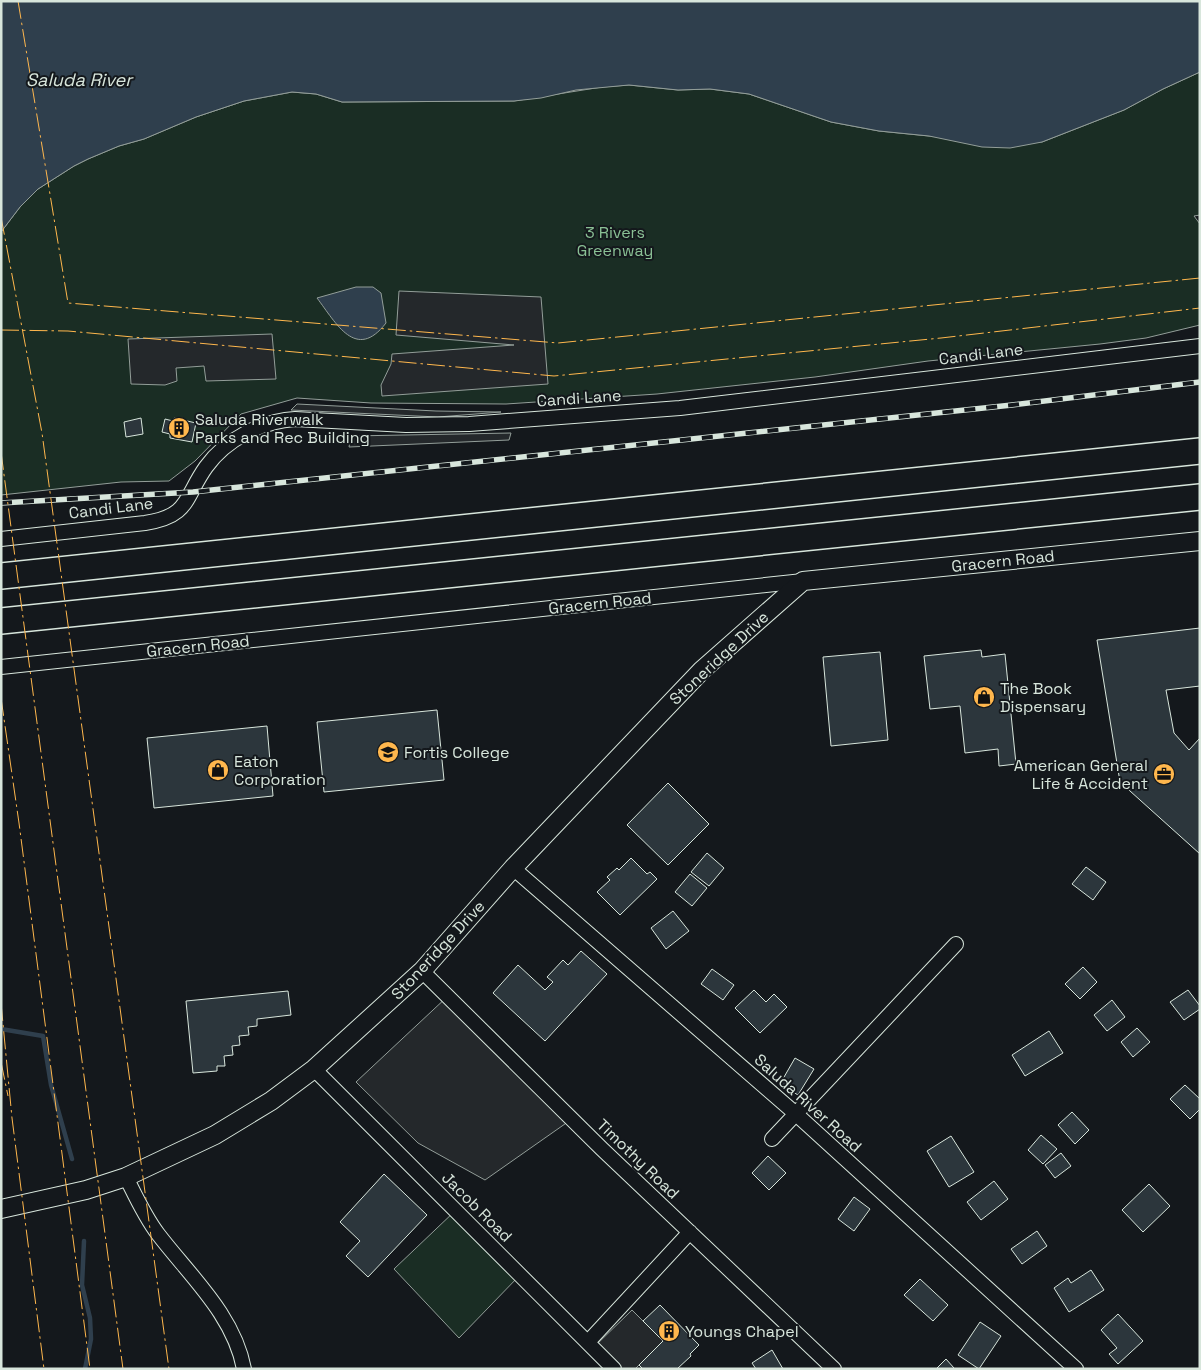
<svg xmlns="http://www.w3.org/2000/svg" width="1201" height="1370" font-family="'Space Grotesk',sans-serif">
	<rect width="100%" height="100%" fill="#14181c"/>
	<path fill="#1a2d24" stroke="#939e99" d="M1200,72v143l-6,1 6,8v101l-54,13 -46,6 -172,17 -113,16 -158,17 -151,10 -135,-1 -74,-5 -56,16 -46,47 -26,20 -48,1 -120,13v-263l19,-25 18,-18 36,-23 14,-7 31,-13 25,-7 52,-22 48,-16 48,-9 24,2 26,8 172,-1 88,-14 27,-2 49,5 32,-1 39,5 82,28 48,9 50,5 113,6 82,-32 39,-21z
		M456,1210l64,65 -61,63 -65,-69z"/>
	<path fill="#24282b" stroke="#939e99" d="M399,291l142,6 7,87 -166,12 -1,-11 10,-21 1,-10 122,-9 -118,-10z
		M272,334l4,45 -70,2 -2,-15 -28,2 1,13 -12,4 -34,-1 -3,-45z
		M297,404l139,7 65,1 -63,5 -147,-7z
		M511,433l-2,7 -160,7 2,-11z
		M448,996l124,123 -87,61 -67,-37 -62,-61z
		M632,1310l31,31 -28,28h-21l-21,-21z"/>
	<path fill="#2f3f4d" stroke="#939e99" d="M1,1h1199v71l-37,17 -39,21 -82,32 -32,6 -28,-1 -53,-11 -50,-5 -48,-9 -82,-28 -39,-5 -32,1 -49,-5 -53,5 -35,8 -27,3 -172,1 -26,-8 -24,-2 -48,9 -48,16 -52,22 -25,7 -31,13 -14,7 -36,23 -18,18 -19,25z
		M356,287h17l8,6 5,30c-30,39 -50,0 -69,-25z"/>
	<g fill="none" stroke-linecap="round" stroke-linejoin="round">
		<path stroke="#2f3f4d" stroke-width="4.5" d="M1,1029l42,7 8,49 21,74
			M84,1241l-2,44 8,33 1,21 -6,30"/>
	</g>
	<path fill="#2c363c" stroke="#d8e6dc" d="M141,418l2,16 -17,3 -2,-15z
		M174,418l22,5 -4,19 -22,-4v-4l-8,-2 3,-13 8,2z
		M1200,628v58l-34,4 8,43 15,17 11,-12v116l-80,-72 -23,-142z
		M981,650l1,7 23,-3 11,110 -17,2 -1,-17 -33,4 -5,-47 -30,3 -6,-53z
		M880,652l8,88 -57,6 -8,-89z
		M437,710l7,70 -120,12 -7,-70z
		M267,726l6,70 -119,12 -7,-70z
		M668,783l41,41 -41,41 -41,-40z
		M707,853l17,15 -15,18 -18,-14z
		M631,858l16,16 3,-2 7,7 -37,36 -23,-23 13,-12 -3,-3 10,-9 2,2z
		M1086,867l20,15 -13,18 -21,-16z
		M690,874l17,14 -15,18 -17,-14z
		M673,911l16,20 -23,18 -15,-21z
		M581,951l26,23 -62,67 -52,-48 25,-28 27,25 8,-8 -6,-5 16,-17 5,5z
		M1083,967l14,15 -17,17 -15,-15z
		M712,969l22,16 -11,15 -22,-16z
		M754,990l12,12 8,-8 13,13 -27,26 -25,-25z
		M1188,990l12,16v3l-16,11 -14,-18z
		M288,991l3,24 -34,4v7l-9,1 1,8 -10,1 1,9 -8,1 1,9 -9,1 1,10h-8v5l-24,2 -7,-72z
		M1112,1000l13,17 -18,14 -13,-16z
		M1137,1028l13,14 -17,15 -12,-15z
		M1049,1031l14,22 -38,23 -13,-21z
		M795,1058l19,11 -16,26 -18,-11z
		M1185,1085l15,14v10l-10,10 -20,-20z
		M1072,1112l17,18 -14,14 -17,-19z
		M1041,1135l16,14 -14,15 -15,-14z
		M951,1136l23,36 -25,15 -22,-36z
		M1061,1153l10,13 -16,12 -10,-13z
		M768,1156l18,17 -17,17 -17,-17z
		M384,1174l43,41 -59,62 -22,-21 14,-15 -20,-19z
		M994,1181l14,18 -27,21 -14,-18z
		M1149,1184l21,22 -27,26 -21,-22z
		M854,1197l16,12 -16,22 -16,-12z
		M1037,1231l10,15 -25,18 -11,-15z
		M1091,1270l13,20 -35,22 -15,-24 14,-10 3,5z
		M920,1279l28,26 -15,16 -29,-26z
		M660,1305l39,40 -9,9 1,2 -14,13h-34l-4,-4 24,-24 -20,-20z
		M1118,1314l25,27 -25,23 -9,-10 8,-6 -16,-18z
		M980,1322l21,14 -22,33 -21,-14z
		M772,1350l11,19h-27l-4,-6z
		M946,1359l8,9 -1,1h-17z"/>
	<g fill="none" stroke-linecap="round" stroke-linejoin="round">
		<g stroke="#d8e6dc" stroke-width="16">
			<path id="minor" d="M1,539l144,-16c45,-7 39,-25 61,-56 20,-28 56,-46 89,-48l111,6 63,-1 211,-16 520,-62
				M1,667l802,-86
				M513,868l283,246 280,255
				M422,971l180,178 232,220
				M314,1069l300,300
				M772,1139l184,-195
				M126,1177c10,20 19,40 32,57 32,42 76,81 86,135
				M588,1342l102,-110"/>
		</g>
		<g stroke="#d8e6dc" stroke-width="20">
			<path id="tertiary" d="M1,1209l85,-19 40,-13 89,-42 56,-34 43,-32 108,-98 91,-103 189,-198 101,-89 397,-40"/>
		</g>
		<g stroke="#d8e6dc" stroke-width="28">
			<path id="motorway" d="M1,576l1199,-125
				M1,621l1199,-124"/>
		</g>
		<use href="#minor" stroke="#14181c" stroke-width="14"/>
		<use href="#tertiary" stroke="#14181c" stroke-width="18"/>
		<use href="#motorway" stroke="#14181c" stroke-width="25"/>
		<g stroke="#d8e6dc" stroke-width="5.5">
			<path id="rail" d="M1,503l192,-11 819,-87 188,-23"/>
		</g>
		<use href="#rail" stroke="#14181c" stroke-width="4" stroke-dasharray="11" stroke-linecap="butt"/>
		<path stroke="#ffb74d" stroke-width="1" stroke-dasharray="18 4 2.5 4" stroke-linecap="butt" d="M18,1l50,302 490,40 642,-65
			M1,217l41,216 127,936
			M1,330l67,1 486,45 387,-38 259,-30
			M1,452l122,917
			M1,698l18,125 71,546
			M1,1003l11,115 32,251
			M1,1062l7,34"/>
	</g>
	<defs>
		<g id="building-disc" transform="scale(1.125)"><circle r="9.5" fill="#ffb74d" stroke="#14181c"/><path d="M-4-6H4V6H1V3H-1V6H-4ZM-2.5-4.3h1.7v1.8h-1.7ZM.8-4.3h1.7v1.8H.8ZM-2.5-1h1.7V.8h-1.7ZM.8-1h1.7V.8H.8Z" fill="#111"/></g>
		<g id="shop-disc" transform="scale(1.125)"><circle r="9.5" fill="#ffb74d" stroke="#14181c"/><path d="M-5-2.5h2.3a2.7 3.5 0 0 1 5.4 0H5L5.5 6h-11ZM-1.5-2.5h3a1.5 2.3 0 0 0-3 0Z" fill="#111"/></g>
		<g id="university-disc" transform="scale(1.125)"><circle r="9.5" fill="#ffb74d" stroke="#14181c"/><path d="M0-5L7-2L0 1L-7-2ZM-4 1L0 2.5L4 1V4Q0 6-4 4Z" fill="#111"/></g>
		<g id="office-disc" transform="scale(1.125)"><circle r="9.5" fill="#ffb74d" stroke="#14181c"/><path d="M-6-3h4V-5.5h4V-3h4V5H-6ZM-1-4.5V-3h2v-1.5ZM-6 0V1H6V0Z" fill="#111"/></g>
	</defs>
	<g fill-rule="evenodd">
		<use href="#building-disc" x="179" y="428"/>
		<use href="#shop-disc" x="984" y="697"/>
		<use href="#university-disc" x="388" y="752"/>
		<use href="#shop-disc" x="218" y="770"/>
		<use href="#office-disc" x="1164" y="774"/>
		<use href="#building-disc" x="669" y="1331"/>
	</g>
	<g text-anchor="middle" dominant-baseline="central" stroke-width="4" stroke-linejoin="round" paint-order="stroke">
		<g font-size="16" fill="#8ac095" stroke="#14181c">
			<text x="615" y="232">3 Rivers<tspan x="615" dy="18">Greenway</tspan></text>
		</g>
		<g font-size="16" fill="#d8e6dc" stroke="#14181c">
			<text transform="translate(981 354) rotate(-7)">Candi Lane</text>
			<text transform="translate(579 398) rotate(-4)">Candi Lane</text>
			<text transform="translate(111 508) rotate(-7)">Candi Lane</text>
			<text transform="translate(1003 561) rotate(-6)">Gracern Road</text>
			<text transform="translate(600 603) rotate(-6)">Gracern Road</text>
			<text transform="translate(198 646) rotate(-6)">Gracern Road</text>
			<text transform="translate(719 658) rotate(-43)">Stoneridge Drive</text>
			<text transform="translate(438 950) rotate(-47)">Stoneridge Drive</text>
			<text transform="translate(808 1103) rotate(42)">Saluda River Road</text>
			<text transform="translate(638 1159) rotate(44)">Timothy Road</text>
			<text transform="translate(477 1207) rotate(45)">Jacob Road</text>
		</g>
		<g font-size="16" fill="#d8e6dc" stroke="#14181c" text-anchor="start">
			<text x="195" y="419">Saluda Riverwalk<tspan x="195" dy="18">Parks and Rec Building</tspan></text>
			<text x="1000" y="688">The Book<tspan x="1000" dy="18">Dispensary</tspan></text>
			<text x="404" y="752">Fortis College</text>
			<text x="234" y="761">Eaton<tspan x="234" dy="18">Corporation</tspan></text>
			<text x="1148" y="765" text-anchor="end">American General<tspan x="1148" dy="18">Life &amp; Accident</tspan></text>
			<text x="685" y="1331">Youngs Chapel</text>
		</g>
		<g font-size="18" font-style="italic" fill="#d8e6dc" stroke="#14181c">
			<text x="79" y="79">Saluda River</text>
		</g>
	</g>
	<rect width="1201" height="1370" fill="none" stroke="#d8e6dc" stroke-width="5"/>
</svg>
